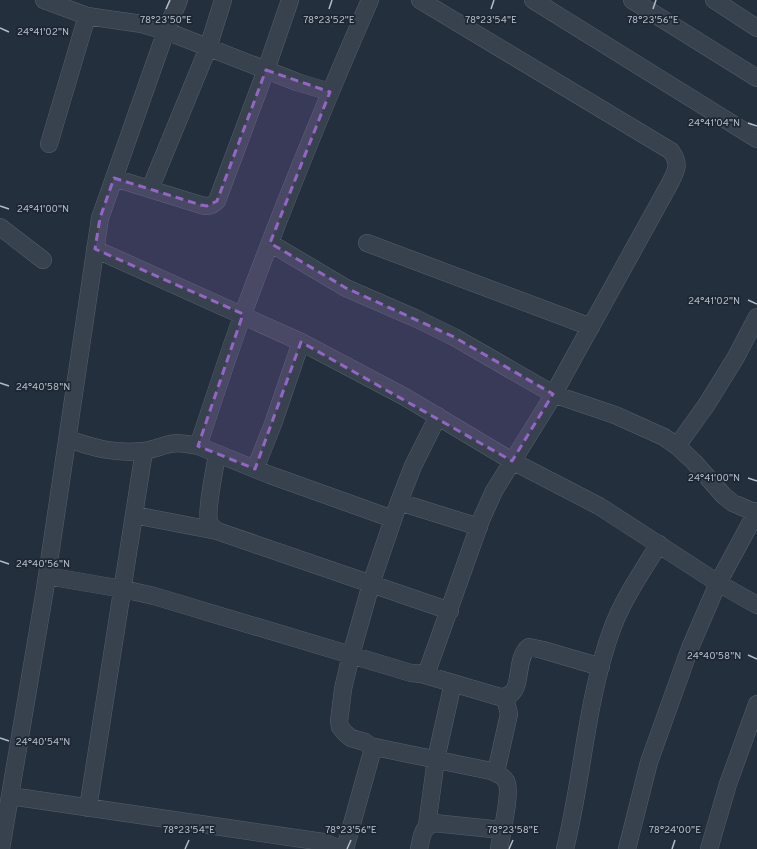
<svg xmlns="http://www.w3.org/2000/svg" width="757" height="849" font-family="Overpass,sans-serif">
	<rect width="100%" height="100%" fill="#242f3e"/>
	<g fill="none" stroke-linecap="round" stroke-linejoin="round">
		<g stroke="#565f6c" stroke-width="18">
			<path id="minor" d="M44,0l43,16 55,8 24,7 131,51 33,10
				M533,0l224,139
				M632,0l125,78
				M714,0l43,28
				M49,144l38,-128
				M114,178l87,27c7,2 10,1 16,-4l49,-131 24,-70
				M150,189l58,-141 15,-48
				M0,227l43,33
				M270,243l76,45 69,30 39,19 99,57 62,21 49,22 13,9 17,16 30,34 9,7 23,10
				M367,243l224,84
				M95,249l206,93 104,55 107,64 87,45 119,77 39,22
				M68,439c26,9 47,15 75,12 9,-1 18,-5 27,-7 9,-2 19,0 28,2l72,29 123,44
				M198,446c15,-44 29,-88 45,-132 39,-106 82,-211 127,-314
				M677,446l30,-42 29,-47 21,-40
				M217,454c-2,14 -11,56 -8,67 1,5 4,7 8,10l233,80
				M255,469l18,-45 28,-82
				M399,502l80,25
				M134,515l83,16
				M47,576l76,13 31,7 257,77 11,1 6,-5 53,-149 13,-29 54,-87 121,-219c7,-14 12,-20 2,-34l-251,-151
				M422,674l78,23c27,0 12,-37 29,-50l14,3 58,17
				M370,746l121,25c6,2 11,4 15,10 6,10 -5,55 -7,68
				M491,771l5,1 13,-58 -4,-17
				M10,796l313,46 10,4 3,3
				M88,808l56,-357
				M427,826l9,-67 17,-76
				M1,849l44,-260 55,-371 66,-187 13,-31
				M345,849l27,-97 -2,-6 -5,-4 -14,-4 -6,-5 -5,-6 -1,-6 4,-32 8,-34 20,-71 28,-82 14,-36 25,-50
				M419,849c3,-12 2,-21 15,-26l68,7
				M565,849c18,-72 21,-149 47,-220 11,-30 30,-57 47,-85
				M627,849l22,-87 41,-114 28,-65 39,-72
				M709,849l19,-65 29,-80"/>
		</g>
		<use href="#minor" stroke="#38414e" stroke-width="17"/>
	</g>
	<path fill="#9266c3" fill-opacity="0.2" stroke="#9266c3" stroke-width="3" stroke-dasharray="8 5" stroke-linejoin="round" d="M266,70l64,22 -60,151 76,45 108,49 99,57 -41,67 -211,-119 -46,127 -57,-23 45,-132 -148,-65 5,-31 14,-40 87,27 6,1 10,-5z"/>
	<path fill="none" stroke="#b4bcc9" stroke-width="1.5" d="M166,9l4,-9M329,9l3,-9M491,9l3,-9M653,9l3,-9M0,28l9,4M748,123l9,3M0,206l9,3M748,300l9,4M0,383l9,3M748,478l9,3M0,561l9,3M748,655l9,4M0,738l9,3M185,849l4,-9M347,849l4,-9M509,849l4,-9M672,849l3,-9"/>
	<g font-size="10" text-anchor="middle" fill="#b4bcc9" stroke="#1d2633" stroke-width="3.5" stroke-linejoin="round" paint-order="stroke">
		<text x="329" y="23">78°23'52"E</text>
		<text x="491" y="23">78°23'54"E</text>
		<text x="166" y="23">78°23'50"E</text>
		<text x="653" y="23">78°23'56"E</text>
		<text x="43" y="35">24°41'02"N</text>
		<text x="714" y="126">24°41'04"N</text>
		<text x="43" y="212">24°41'00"N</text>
		<text x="714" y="304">24°41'02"N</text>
		<text x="43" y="390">24°40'58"N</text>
		<text x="714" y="481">24°41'00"N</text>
		<text x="43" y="567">24°40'56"N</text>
		<text x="714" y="659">24°40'58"N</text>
		<text x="43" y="745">24°40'54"N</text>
		<text x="189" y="833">78°23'54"E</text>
		<text x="351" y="833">78°23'56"E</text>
		<text x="513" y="833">78°23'58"E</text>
		<text x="675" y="833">78°24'00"E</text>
	</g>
</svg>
